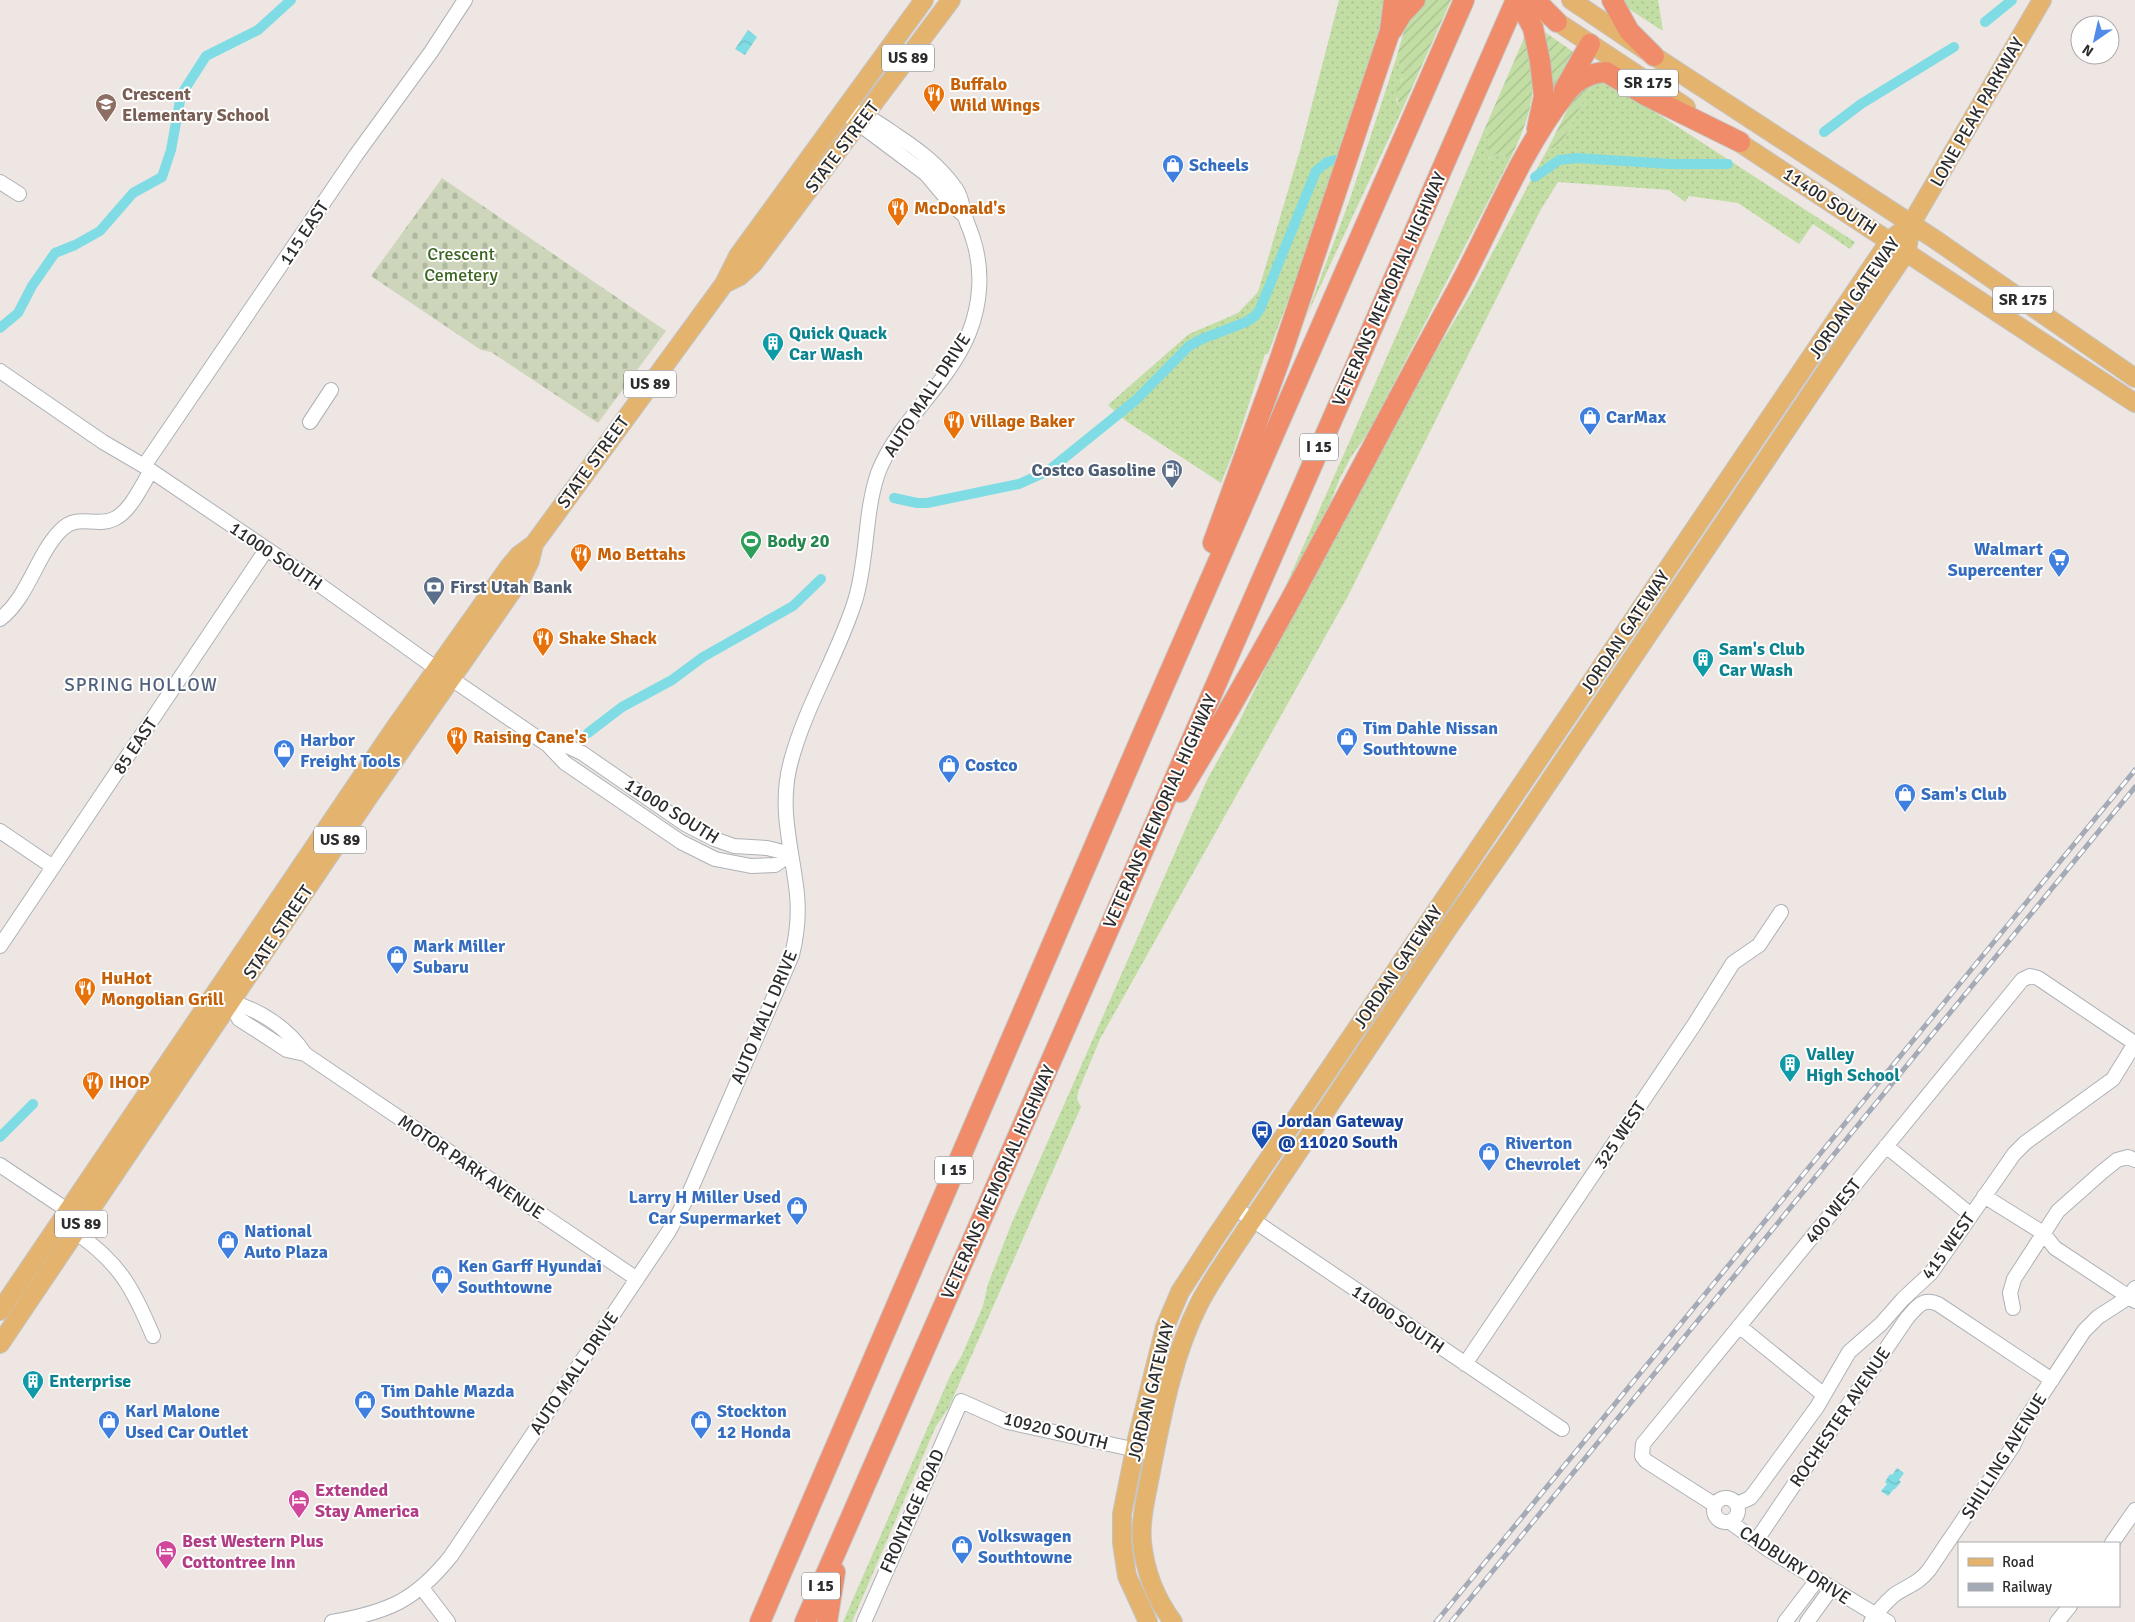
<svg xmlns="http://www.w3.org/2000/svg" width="2135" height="1622" font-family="Signika,sans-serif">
	<defs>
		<pattern id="grass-dots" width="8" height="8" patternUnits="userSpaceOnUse" patternTransform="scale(1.25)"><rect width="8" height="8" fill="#c2dea4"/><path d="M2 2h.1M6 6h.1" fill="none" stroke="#a7bf8e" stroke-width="1.8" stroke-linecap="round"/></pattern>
		<pattern id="cemetery-stones" width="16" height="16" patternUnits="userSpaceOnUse" patternTransform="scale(1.25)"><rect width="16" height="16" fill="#cdd6ba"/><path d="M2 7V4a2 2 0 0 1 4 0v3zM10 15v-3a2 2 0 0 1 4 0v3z" fill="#b0b8a0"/></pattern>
		<pattern id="garden-furrows" width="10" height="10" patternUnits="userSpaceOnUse" patternTransform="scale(1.25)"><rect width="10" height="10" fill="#c2dea4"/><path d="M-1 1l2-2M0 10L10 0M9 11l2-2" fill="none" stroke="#a7bf8e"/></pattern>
		<pattern id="water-waves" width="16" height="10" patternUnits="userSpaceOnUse" patternTransform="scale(1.25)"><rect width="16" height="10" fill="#80dce4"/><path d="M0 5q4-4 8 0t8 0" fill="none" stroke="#6fbdc4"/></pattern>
	</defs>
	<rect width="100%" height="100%" fill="#ede6e2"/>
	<path fill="url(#grass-dots)" d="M1339,0h46l1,3c-30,120 -75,235 -118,351h-3l-32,99 -12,30 -95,-62 -18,-16 81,-71 49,-21 20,-21 43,-145z
		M1622,0h36l5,31 -34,-22z
		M1396,59l9,12v6l-4,3 -5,20 6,10 -96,207 44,-118z
		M1593,82l19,2 243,158 -5,7 -37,-25 -14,20 -61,-41 -49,-7 -4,6 -16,-12 -111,-8 -18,29 -192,385 -248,443 -22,53 -1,7 4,8 -133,302 -12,17 -84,196h-9l107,-246 12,-21 21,-49 5,-22 23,-59 196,-445 31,-56 60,-123 116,-213 57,-95 76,-143 14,-5z
		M1485,128l5,12 -2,19 11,-6 11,6 -142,274 -17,24 -11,21 -10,25 -46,90 -1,-1 125,-283z"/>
	<path fill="url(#cemetery-stones)" d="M442,178l224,153 -68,92 -107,-71 -10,-2 -110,-74z"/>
	<path fill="url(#garden-furrows)" d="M1425,0h26l-49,110c-7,-12 -9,-23 3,-33l-1,-7 -8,-11 10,-35z
		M1539,28l36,25 -29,60z
		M1525,36c16,47 6,81 -15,123l-11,-6 -12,6 3,-19 -5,-12z
		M1593,82l-32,63 -14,5 28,-55z"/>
	<path fill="url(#water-waves)" d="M748,30l9,7 -12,18 -10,-6z
		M1897,1468l7,5 -5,7 2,2 -6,7h-1l-6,7 -7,-5 6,-7 -2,-2 5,-8 2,1z"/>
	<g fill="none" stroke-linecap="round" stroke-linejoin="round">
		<path stroke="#80dce4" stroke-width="10" d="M1985,22l27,-22
			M1824,132l37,-28 93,-57
			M1535,177l24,-17 18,-2 94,6h57
			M0,328l18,-15 14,-27 23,-33 20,-8 25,-14 33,-38 29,-16 9,-27 10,-55 25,-39 52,-26 33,-30
			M894,498l23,5h10l92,-19 29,-13 88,-71 53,-54 13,-7 44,-17 9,-6 5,-7 56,-138 11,-9 8,-2
			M588,733l34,-26 50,-27 31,-23 90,-51 28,-27
			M0,1137l33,-33"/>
		<g stroke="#aeb2b8" stroke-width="16">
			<path id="minor" d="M851,118l75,56 27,32 11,9
				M0,182l19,12
				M0,371l103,71 41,24 173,117 120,86 111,76 17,18 116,79 34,17 36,7 24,-1 16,-11
				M310,422l21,-32
				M144,466l212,-311 75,-103 34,-52
				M0,619c28,-21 36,-63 60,-88 18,-19 34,-3 54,-12 17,-8 27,-33 37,-48
				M548,745l19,1 15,7 103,71 29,15 20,7 33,2 24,6
				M0,831l53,36
				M0,946l266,-396
				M230,1002l9,17 48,31 18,4 332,225
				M230,1002c29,7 59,27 75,52
				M1886,1146l85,69
				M0,1165l76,51
				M1984,1196l59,37 12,15 80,53
				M1235,1208l327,221
				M75,1232c44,30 58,56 78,104
				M2013,1308l-3,-15 4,-14 44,-68 44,-39 15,-12 11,-3 7,3
				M1739,1326l85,69
				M1465,1364l229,-339 39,-62 26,-18 22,-33
				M1714 1510a12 12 0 1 1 24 0a12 12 0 1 1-24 0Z
				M1715,1505l-69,-44 -4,-5 1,-12 379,-464 8,-4 8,2 92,62 4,5 -21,34 -88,64 -11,11 -83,119 -28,26 -22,25 -32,28 -32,55 -62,85 -5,6 -13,6
				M1730,1522l39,28 119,72
				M1756,1541l151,-223c10,-11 16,-21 31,-14l114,76
				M2112,1543l23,-33
				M422,1588l26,34
				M332,1622c56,-10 83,-21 119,-66l218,-325 19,-35 104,-241c5,-20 7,-40 5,-61 -5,-47 -19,-86 -6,-133 15,-56 47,-106 64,-160 13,-42 9,-87 23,-128 20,-52 70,-88 91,-140 12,-30 14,-64 4,-94 -2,-8 -6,-15 -8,-23 -3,-9 -3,-18 -9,-27 -16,-23 -37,-39 -60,-54 -16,-11 -32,-23 -51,-26
				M864,1622l97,-221 47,21 147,32
				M1785,1622l32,-42
				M1807,1622l24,-33
				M1871,1622c6,-10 14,-19 23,-27 13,-9 24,-11 35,-25l84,-124 11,-24 60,-91 14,-14 31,-20 6,-9
				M2057,1622l13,-16"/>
		</g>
		<g stroke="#c4c4c4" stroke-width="20">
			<path id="major" d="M1571,0l83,56 279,182 202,140
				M1547,15l139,92
				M1728,135l407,268
				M724,284l16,-8 13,-12 198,-264
				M0,1311l394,-582 115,-162 10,-12 15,-11 190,-260 14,-28 186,-256
				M0,1344l368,-546 154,-221 8,-16 4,-17
				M1148,1622l-21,-46 -5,-33v-29l15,-75 28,-112 15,-35 33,-51 677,-1001 21,-16
				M1173,1622c-17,-23 -28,-51 -31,-80 -2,-24 5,-48 9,-71 11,-56 22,-116 48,-167 9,-18 21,-35 32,-52l218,-325 60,-86 398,-590 4,-27 131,-224"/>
		</g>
		<g stroke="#c4c4c4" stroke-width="22">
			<path id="highway" d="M1518,0l15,28 7,33 4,35 -7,33
				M1535,0l22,22
				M1612,0l17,31 25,25
				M1392,30l9,-15 14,-15
				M1564,90l26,-46
				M1213,543l67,-184 110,-328 4,-31
				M1180,792c100,-163 185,-335 277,-502 36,-66 63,-138 109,-197 10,-13 23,-20 40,-21l41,24 93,46
				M760,1622l384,-891 320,-731
				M805,1622l711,-1622
				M827,1622l8,-50"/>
		</g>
		<use href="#minor" stroke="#fff" stroke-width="14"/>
		<use href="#major" stroke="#e4b46f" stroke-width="18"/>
		<use href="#highway" stroke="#f08c6a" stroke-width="20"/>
		<g stroke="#a4aab6" stroke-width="5">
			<path id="rail" d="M1436,1622l699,-852
				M1451,1622l684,-835"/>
		</g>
		<use href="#rail" stroke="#fff" stroke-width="3" stroke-dasharray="9" stroke-linecap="butt"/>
	</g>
	<defs>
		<g id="restaurant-pin" transform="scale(1.125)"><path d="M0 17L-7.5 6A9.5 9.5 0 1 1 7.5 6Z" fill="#e8710a" stroke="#fff"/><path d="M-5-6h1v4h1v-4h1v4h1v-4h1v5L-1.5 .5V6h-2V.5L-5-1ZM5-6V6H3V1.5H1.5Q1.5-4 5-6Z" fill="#fff"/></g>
		<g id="school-pin" transform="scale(1.125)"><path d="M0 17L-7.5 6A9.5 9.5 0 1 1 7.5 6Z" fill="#8d6e63" stroke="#fff"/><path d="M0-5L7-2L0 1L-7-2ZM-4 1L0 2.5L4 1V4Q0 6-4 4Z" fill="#fff"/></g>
		<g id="shop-pin" transform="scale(1.125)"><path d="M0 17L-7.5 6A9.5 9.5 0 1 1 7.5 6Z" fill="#3f7fe0" stroke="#fff"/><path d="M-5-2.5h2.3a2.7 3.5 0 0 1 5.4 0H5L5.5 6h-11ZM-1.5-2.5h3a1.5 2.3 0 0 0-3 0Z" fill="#fff"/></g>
		<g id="building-pin" transform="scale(1.125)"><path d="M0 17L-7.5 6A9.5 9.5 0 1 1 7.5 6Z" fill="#0f9aa8" stroke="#fff"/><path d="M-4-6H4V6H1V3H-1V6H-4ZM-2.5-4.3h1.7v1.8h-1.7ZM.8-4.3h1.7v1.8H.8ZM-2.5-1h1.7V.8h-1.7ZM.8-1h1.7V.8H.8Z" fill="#fff"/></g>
		<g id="fuel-pin" transform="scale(1.125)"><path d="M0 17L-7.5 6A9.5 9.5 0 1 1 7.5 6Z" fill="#5c6f8a" stroke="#fff"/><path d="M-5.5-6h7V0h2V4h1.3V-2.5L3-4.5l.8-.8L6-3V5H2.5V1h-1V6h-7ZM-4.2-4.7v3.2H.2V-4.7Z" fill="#fff"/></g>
		<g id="stadium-pin" transform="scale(1.125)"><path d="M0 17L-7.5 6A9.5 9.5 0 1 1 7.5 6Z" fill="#2e9e5b" stroke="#fff"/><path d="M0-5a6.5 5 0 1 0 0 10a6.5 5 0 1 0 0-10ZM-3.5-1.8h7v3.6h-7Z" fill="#fff"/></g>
		<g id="supermarket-pin" transform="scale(1.125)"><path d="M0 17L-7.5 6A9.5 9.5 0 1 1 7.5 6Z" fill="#3f7fe0" stroke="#fff"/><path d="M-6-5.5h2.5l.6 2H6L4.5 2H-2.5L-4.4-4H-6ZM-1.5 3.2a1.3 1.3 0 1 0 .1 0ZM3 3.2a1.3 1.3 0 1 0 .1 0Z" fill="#fff"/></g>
		<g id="bank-pin" transform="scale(1.125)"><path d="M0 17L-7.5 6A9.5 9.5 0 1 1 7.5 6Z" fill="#5c6f8a" stroke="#fff"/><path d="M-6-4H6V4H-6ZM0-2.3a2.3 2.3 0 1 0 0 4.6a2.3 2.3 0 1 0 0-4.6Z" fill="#fff"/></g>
		<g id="bus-pin" transform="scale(1.125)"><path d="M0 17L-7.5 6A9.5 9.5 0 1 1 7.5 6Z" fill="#1a4fb4" stroke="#fff"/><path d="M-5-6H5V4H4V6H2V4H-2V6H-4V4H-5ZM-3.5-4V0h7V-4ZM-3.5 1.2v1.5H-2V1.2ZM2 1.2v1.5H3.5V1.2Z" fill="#fff"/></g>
		<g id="hotel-pin" transform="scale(1.125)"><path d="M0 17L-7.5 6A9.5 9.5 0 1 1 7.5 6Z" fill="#d1479c" stroke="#fff"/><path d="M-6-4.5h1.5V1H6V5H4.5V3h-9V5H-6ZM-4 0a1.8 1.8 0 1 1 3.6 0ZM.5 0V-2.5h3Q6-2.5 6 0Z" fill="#fff"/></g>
	</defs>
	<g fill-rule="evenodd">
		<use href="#restaurant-pin" x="934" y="94"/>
		<use href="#school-pin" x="106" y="104"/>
		<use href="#shop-pin" x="1173" y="165"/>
		<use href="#restaurant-pin" x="898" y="208"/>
		<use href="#building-pin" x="773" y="343"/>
		<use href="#shop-pin" x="1590" y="417"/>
		<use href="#restaurant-pin" x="954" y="421"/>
		<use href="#fuel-pin" x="1172" y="470"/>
		<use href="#stadium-pin" x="751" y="541"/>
		<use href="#restaurant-pin" x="581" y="554"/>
		<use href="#supermarket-pin" x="2059" y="559"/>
		<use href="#bank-pin" x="434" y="587"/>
		<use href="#restaurant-pin" x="543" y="638"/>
		<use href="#building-pin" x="1703" y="659"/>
		<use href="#restaurant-pin" x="457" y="737"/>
		<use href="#shop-pin" x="1347" y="738"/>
		<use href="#shop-pin" x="284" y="750"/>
		<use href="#shop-pin" x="949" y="765"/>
		<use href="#shop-pin" x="1905" y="794"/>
		<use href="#shop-pin" x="397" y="956"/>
		<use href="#restaurant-pin" x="85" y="988"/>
		<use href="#building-pin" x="1790" y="1064"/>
		<use href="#restaurant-pin" x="93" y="1082"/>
		<use href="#bus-pin" x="1262" y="1131"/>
		<use href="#shop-pin" x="1489" y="1153"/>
		<use href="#shop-pin" x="797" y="1207"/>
		<use href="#shop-pin" x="228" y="1241"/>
		<use href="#shop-pin" x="442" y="1276"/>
		<use href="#building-pin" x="33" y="1381"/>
		<use href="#shop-pin" x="365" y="1401"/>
		<use href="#shop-pin" x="109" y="1421"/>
		<use href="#shop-pin" x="701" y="1421"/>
		<use href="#hotel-pin" x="299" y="1500"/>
		<use href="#shop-pin" x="962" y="1546"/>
		<use href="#hotel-pin" x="166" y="1551"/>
	</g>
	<g text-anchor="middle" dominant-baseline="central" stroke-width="4" stroke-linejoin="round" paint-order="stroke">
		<g fill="#fff" stroke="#6c6c6c" stroke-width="1">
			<rect x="882" y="44.5" width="52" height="27" rx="4"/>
			<rect x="1618" y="69.5" width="60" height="27" rx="4"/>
			<rect x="1993" y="286.5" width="60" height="27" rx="4"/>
			<rect x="624" y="370.5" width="52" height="27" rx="4"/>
			<rect x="1300" y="433.5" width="38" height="27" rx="4"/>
			<rect x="314" y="826.5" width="52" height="27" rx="4"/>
			<rect x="935" y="1156.5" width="38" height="27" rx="4"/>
			<rect x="55" y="1210.5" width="52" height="27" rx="4"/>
			<rect x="802" y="1572.5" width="38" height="27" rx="4"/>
		</g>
		<g font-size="16" font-weight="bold" fill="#2d2d2d">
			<text x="908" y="58">US 89</text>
			<text x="1648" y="83">SR 175</text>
			<text x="2023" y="300">SR 175</text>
			<text x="650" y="384">US 89</text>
			<text x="1319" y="447">I 15</text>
			<text x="340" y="840">US 89</text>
			<text x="954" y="1170">I 15</text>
			<text x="81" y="1224">US 89</text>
			<text x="821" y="1586">I 15</text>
		</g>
		<g font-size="18" font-weight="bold" fill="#c56008" stroke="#fff" text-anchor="start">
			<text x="950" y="84">Buffalo<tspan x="950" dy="21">Wild Wings</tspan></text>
			<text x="914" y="208">McDonald's</text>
			<text x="970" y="421">Village Baker</text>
			<text x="597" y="554">Mo Bettahs</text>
			<text x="559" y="638">Shake Shack</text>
			<text x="473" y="737">Raising Cane's</text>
			<text x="101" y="978">HuHot<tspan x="101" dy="21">Mongolian Grill</tspan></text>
			<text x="109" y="1082">IHOP</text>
		</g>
		<g font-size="18" font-weight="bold" fill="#785e54" stroke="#fff" text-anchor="start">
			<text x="122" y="94">Crescent<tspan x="122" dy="21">Elementary School</tspan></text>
		</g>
		<g font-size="18" fill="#2d2d2d" stroke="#fff">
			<text transform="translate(1977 112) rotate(-60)">LONE PEAK PARKWAY</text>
			<text transform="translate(842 147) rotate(-53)">STATE STREET</text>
			<text transform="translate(1830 201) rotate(33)">11400 SOUTH</text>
			<text transform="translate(304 233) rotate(-56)">115 EAST</text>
			<text transform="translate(1389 289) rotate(-66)">VETERANS MEMORIAL HIGHWAY</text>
			<text transform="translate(1854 298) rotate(-55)">JORDAN GATEWAY</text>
			<text transform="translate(927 395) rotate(-57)">AUTO MALL DRIVE</text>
			<text transform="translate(593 462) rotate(-54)">STATE STREET</text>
			<text transform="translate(276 556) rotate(34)">11000 SOUTH</text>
			<text transform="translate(1625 632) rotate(-56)">JORDAN GATEWAY</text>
			<text transform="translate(135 746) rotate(-56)">85 EAST</text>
			<text transform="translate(672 811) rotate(32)">11000 SOUTH</text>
			<text transform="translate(1160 811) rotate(-66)">VETERANS MEMORIAL HIGHWAY</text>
			<text transform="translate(278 932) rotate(-56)">STATE STREET</text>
			<text transform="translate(1398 967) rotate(-56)">JORDAN GATEWAY</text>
			<text transform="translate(764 1017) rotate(-67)">AUTO MALL DRIVE</text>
			<text transform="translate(1620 1135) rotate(-56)">325 WEST</text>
			<text transform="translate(471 1167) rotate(34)">MOTOR PARK AVENUE</text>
			<text transform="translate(998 1182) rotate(-66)">VETERANS MEMORIAL HIGHWAY</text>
			<text transform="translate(1833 1211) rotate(-51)">400 WEST</text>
			<text transform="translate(1948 1246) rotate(-54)">415 WEST</text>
			<text transform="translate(1398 1319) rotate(34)">11000 SOUTH</text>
			<text transform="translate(574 1373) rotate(-56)">AUTO MALL DRIVE</text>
			<text transform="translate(1151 1391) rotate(-76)">JORDAN GATEWAY</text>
			<text transform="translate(1840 1417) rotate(-56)">ROCHESTER AVENUE</text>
			<text transform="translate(1056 1431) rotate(14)">10920 SOUTH</text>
			<text transform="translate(2004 1456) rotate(-58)">SHILLING AVENUE</text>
			<text transform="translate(912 1511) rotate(-66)">FRONTAGE ROAD</text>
			<text transform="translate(1795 1565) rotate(33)">CADBURY DRIVE</text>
		</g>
		<g font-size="18" font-weight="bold" fill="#366cbe" stroke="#fff" text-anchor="start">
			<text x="1189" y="165">Scheels</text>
			<text x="1606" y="417">CarMax</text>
			<text x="2043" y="549" text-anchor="end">Walmart<tspan x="2043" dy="21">Supercenter</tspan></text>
			<text x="1363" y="728">Tim Dahle Nissan<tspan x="1363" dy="21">Southtowne</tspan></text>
			<text x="300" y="740">Harbor<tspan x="300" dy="21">Freight Tools</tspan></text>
			<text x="965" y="765">Costco</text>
			<text x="1921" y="794">Sam's Club</text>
			<text x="413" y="946">Mark Miller<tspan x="413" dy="21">Subaru</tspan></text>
			<text x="1505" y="1143">Riverton<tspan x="1505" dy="21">Chevrolet</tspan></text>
			<text x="781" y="1197" text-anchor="end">Larry H Miller Used<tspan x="781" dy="21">Car Supermarket</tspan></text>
			<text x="244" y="1231">National<tspan x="244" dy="21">Auto Plaza</tspan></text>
			<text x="458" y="1266">Ken Garff Hyundai<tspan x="458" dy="21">Southtowne</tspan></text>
			<text x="381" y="1391">Tim Dahle Mazda<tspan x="381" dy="21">Southtowne</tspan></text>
			<text x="125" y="1411">Karl Malone<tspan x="125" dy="21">Used Car Outlet</tspan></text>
			<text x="717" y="1411">Stockton<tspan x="717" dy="21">12 Honda</tspan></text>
			<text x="978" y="1536">Volkswagen<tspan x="978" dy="21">Southtowne</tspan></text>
		</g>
		<g font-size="18" fill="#3d6522" stroke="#fff">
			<text x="461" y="254">Crescent<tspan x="461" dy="21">Cemetery</tspan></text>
		</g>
		<g font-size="18" font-weight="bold" fill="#0d838f" stroke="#fff" text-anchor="start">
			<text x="789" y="333">Quick Quack<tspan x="789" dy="21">Car Wash</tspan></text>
			<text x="1719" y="649">Sam's Club<tspan x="1719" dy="21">Car Wash</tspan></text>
			<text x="1806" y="1054">Valley<tspan x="1806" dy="21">High School</tspan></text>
			<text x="49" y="1381">Enterprise</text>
		</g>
		<g font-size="18" font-weight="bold" fill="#4e5e75" stroke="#fff" text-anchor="end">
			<text x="1156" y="470">Costco Gasoline</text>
			<text x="450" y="587" text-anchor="start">First Utah Bank</text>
		</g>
		<g font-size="18" font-weight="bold" fill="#27864d" stroke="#fff" text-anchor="start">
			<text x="767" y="541">Body 20</text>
		</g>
		<g font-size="18" font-weight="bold" fill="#164399" stroke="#fff" text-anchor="start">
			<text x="1278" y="1121">Jordan Gateway<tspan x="1278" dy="21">@ 11020 South</tspan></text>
		</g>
		<g font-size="18" font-weight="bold" fill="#b23c85" stroke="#fff" text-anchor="start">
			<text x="315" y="1490">Extended<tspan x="315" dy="21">Stay America</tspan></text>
			<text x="182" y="1541">Best Western Plus<tspan x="182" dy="21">Cottontree Inn</tspan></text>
		</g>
		<g font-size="19" letter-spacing="1" fill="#51607b" stroke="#fff">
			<text x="141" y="685">SPRING HOLLOW</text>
		</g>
	</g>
	<rect x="1958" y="1542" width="162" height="65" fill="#ffffff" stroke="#ababab"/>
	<rect x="1968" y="1558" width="25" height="8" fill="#e4b46f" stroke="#ababab"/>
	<text x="2002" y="1567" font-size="15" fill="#2d2d2d">Road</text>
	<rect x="1968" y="1583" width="25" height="8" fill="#a4aab6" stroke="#ababab"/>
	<text x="2002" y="1592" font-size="15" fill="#2d2d2d">Railway</text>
	<g transform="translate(2095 40) rotate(214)"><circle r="24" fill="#ffffff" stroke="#ababab"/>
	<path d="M0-4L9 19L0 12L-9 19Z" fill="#528aea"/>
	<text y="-8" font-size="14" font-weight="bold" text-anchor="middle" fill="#2d2d2d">N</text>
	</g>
</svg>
